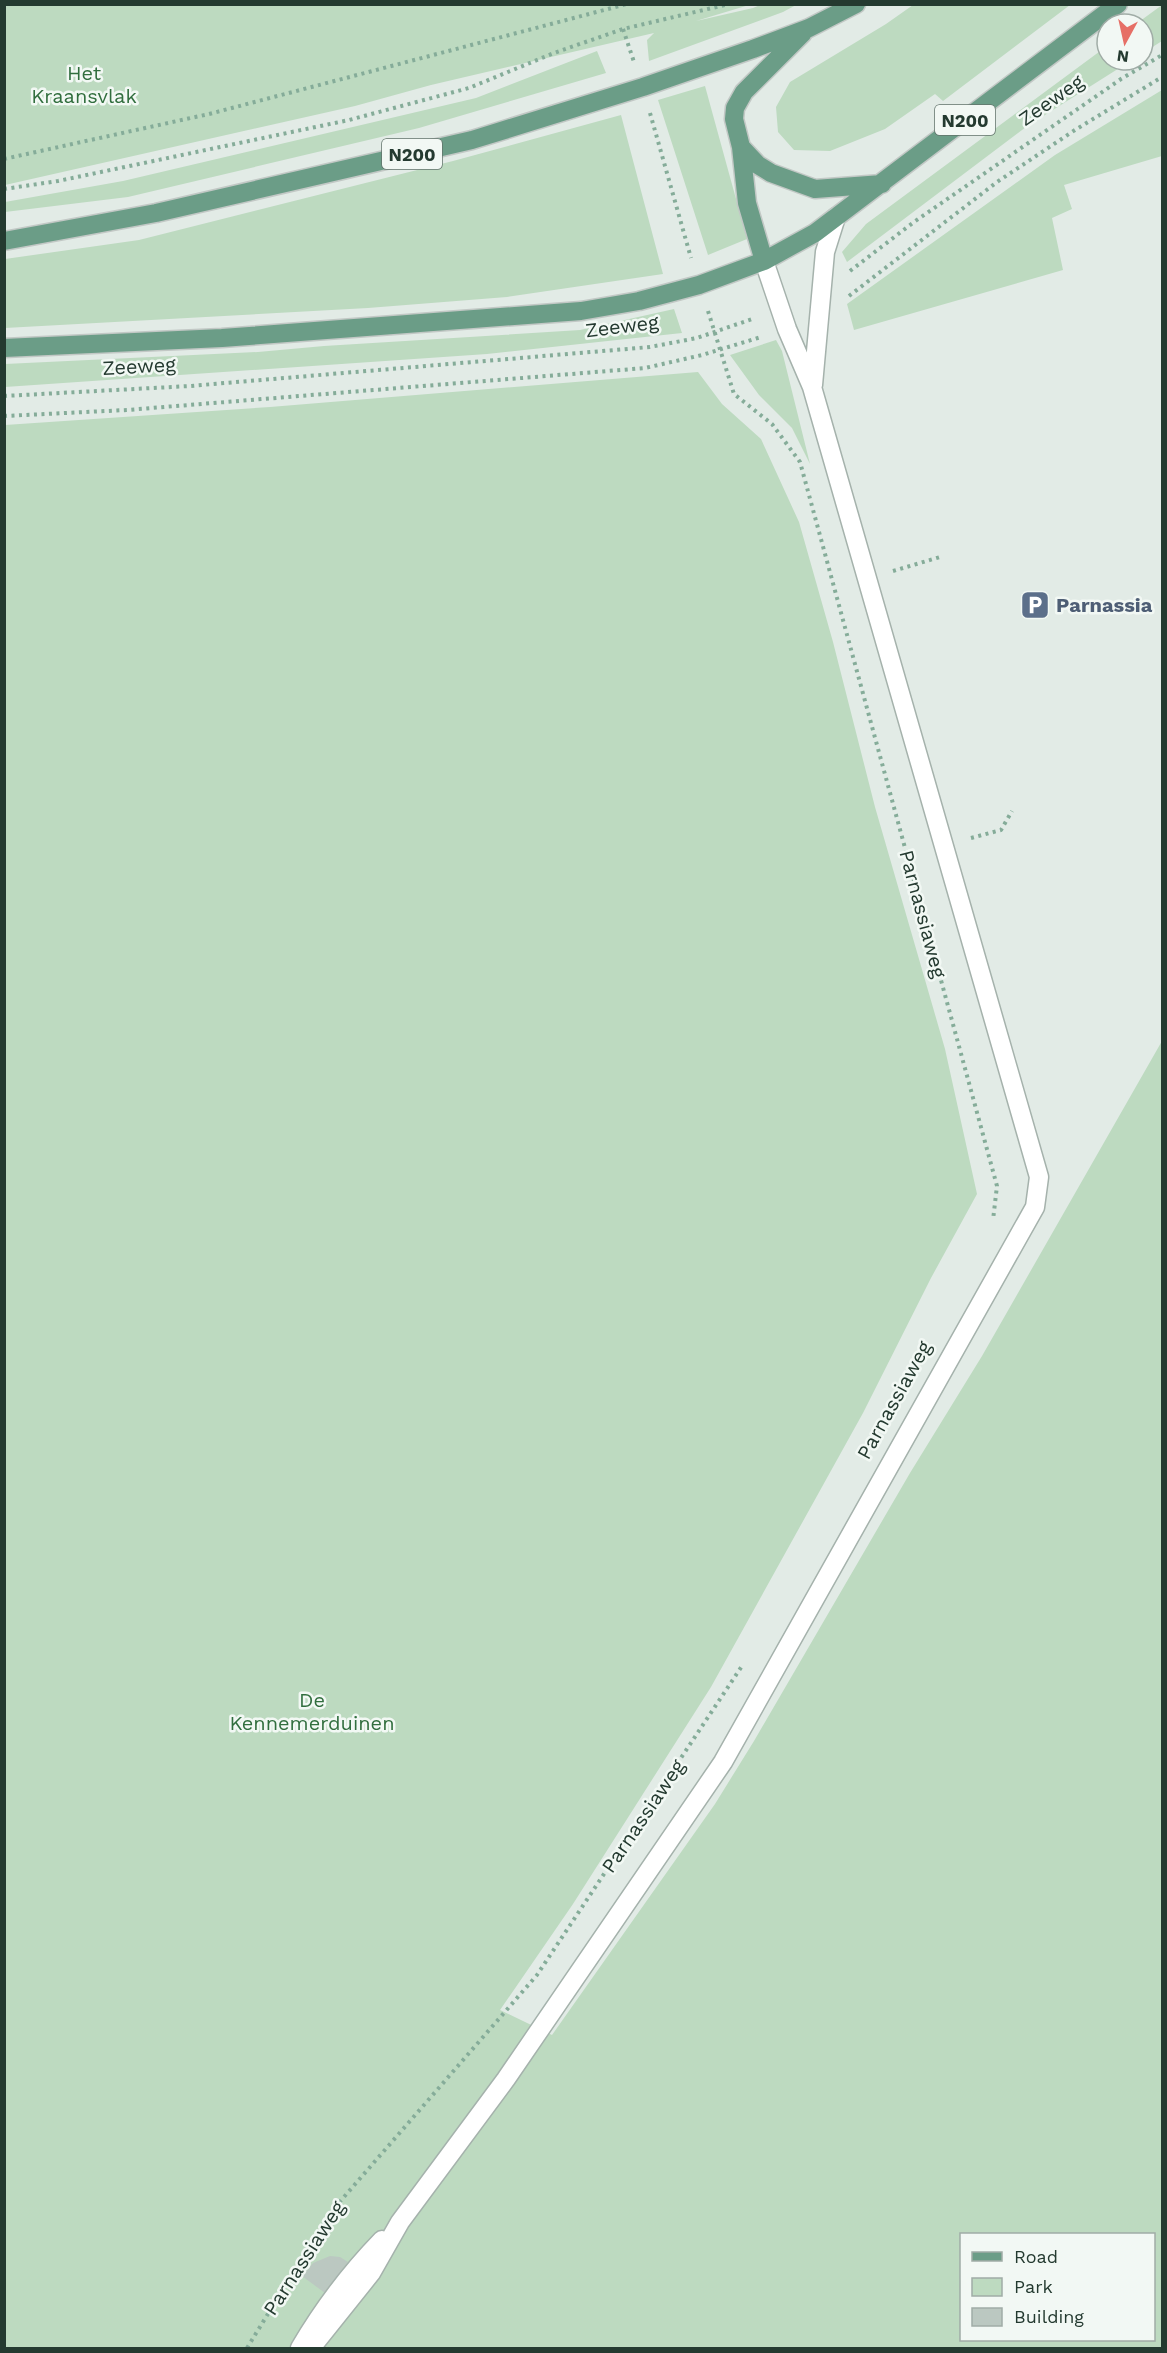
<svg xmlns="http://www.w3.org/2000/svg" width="1167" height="2353" font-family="'Work Sans',sans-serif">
	<rect width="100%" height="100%" fill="#e2ebe6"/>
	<path fill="#bddac0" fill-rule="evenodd" d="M4,5h745l-53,16 57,-13 7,-3h36l-13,7 -134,49 -2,-21 7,-7 -223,52 -76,21 -350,79z
		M913,5h157l-127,96 -8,-7 -50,35 -55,22 -36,-1 -16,-18 -2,-25 14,-25 96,-58z
		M1162,5v36l-19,12v-29h-7z
		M1107,46v14h25l-106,67 -179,135 -5,-10 24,-28z
		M597,51l9,22 -187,55 -291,69 -123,15v-10l118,-21 353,-83z
		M705,86l42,153 -39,16 -50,-155z
		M1162,90v66l-98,29 8,24 -20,9 11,52 -209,60 -7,-26 208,-149z
		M621,115l42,159 -156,23 -139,11 -363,20v-69l134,-19 314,-79z
		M674,309l8,24 -195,21 -482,33v-23l253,-12 66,-6 256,-16z
		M776,340l6,11 28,113 -18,-36 -33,-33 -29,-40z
		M698,372l24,32 39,35 38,83 34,120 42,165 70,242 32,145 -46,84 -68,135 -152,274 -138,217 -73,106 52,25 163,-231 39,-63 156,-268 72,-117 180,-315v1307h-1157v-1923l265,-18zM962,2234h192v106h-192z"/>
	<path fill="#bbc8c1" d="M330,2256l10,1 8,5 -23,31 -23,-17 11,-13z"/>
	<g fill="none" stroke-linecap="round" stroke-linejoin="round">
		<g stroke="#a5b2ac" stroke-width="21">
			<path id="minor" d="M813,385l12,-133 11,-35
				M300,2348c23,-39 50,-75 82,-108
				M311,2348l60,-75 29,-51 106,-143 217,-317 312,-555 4,-30 -227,-790 -25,-58 -23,-68"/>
		</g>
		<g stroke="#c2c8c5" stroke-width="21">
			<path id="major" d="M741,147l17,18 13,8 44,16 67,-5
				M4,241l152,-28 316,-73 171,-53 110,-38 56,-21 47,-24
				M764,261l-17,-58 -6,-56 -7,-28 1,-11 9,-16 59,-59
				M4,348l218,-10 359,-27 58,-10 60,-16 65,-24 51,-28 303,-229"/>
		</g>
		<path stroke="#85ac99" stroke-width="4" stroke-dasharray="3 4.5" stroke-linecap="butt" d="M623,29l11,33
			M650,113l41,145
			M4,159l205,-45 418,-110
			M4,189l54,-8 291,-61 120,-32 85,-35 69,-24 106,-25
			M850,271l64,-49 207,-143 41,-24
			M849,296l148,-114 78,-52 87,-53
			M708,311l26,83 38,30 28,38 197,724 -4,34
			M4,396l186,-10 460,-39 47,-9 58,-20
			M4,416l123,-6 518,-42 57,-13 59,-18
			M893,571l47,-14
			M971,838l30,-8 11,-19
			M247,2348l83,-135 207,-238 205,-309"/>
		<use href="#minor" stroke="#fff" stroke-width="18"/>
		<use href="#major" stroke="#6b9d87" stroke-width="18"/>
	</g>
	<defs>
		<g id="parking-square" transform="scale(1.5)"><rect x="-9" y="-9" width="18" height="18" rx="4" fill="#5c6f8a" stroke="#f2f8f4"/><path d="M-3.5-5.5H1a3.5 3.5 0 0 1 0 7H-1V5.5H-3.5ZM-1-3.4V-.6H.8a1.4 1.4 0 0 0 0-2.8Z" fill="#fff"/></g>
	</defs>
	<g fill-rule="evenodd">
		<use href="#parking-square" x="1035" y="605"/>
	</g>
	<g text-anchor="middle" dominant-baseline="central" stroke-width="5" stroke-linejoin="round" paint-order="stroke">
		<g fill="#f2f8f4" stroke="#62736b" stroke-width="1.5">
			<rect x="935" y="105" width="60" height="30" rx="4.5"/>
			<rect x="382" y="139" width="60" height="30" rx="4.5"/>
		</g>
		<g font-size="18" font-weight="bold" fill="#243a30">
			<text x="965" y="120">N200</text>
			<text x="412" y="154">N200</text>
		</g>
		<g font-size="20" fill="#316e3e" stroke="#f2f8f4">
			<text x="84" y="73">Het<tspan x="84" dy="23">Kraansvlak</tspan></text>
			<text x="312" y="1700">De<tspan x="312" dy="23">Kennemerduinen</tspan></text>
		</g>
		<g font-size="20" fill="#243a30" stroke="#f2f8f4">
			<text transform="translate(1051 100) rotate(-35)">Zeeweg</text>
			<text transform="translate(622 326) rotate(-7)">Zeeweg</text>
			<text transform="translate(139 366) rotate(-3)">Zeeweg</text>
			<text transform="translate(923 914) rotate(75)">Parnassiaweg</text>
			<text transform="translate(894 1400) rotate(-61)">Parnassiaweg</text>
			<text transform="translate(643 1816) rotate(-56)">Parnassiaweg</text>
			<text transform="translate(304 2258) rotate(-57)">Parnassiaweg</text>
		</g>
		<g font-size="20" font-weight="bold" fill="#4e5e75" stroke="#f2f8f4" text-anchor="start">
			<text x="1056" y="605">Parnassia</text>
		</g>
	</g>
	<rect width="1167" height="2353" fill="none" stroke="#243a30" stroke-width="12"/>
	<rect x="960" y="2233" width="195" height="108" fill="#f2f8f4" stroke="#a0aca6" stroke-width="1.5"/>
	<rect x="972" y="2252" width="30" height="9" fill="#6b9d87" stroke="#a0aca6" stroke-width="1.5"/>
	<text x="1014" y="2263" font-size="18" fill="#243a30">Road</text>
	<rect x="972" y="2278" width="30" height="18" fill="#bddac0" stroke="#a0aca6" stroke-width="1.5"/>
	<text x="1014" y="2293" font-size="18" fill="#243a30">Park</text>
	<rect x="972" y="2308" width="30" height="18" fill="#bbc8c1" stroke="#a0aca6" stroke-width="1.5"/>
	<text x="1014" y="2323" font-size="18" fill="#243a30">Building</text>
	<g transform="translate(1125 42) rotate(188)"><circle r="28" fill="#f2f8f4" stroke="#a0aca6" stroke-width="1.5"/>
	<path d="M0-4.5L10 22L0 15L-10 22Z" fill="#e66f66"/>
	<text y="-9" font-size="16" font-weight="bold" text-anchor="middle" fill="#243a30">N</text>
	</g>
</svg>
